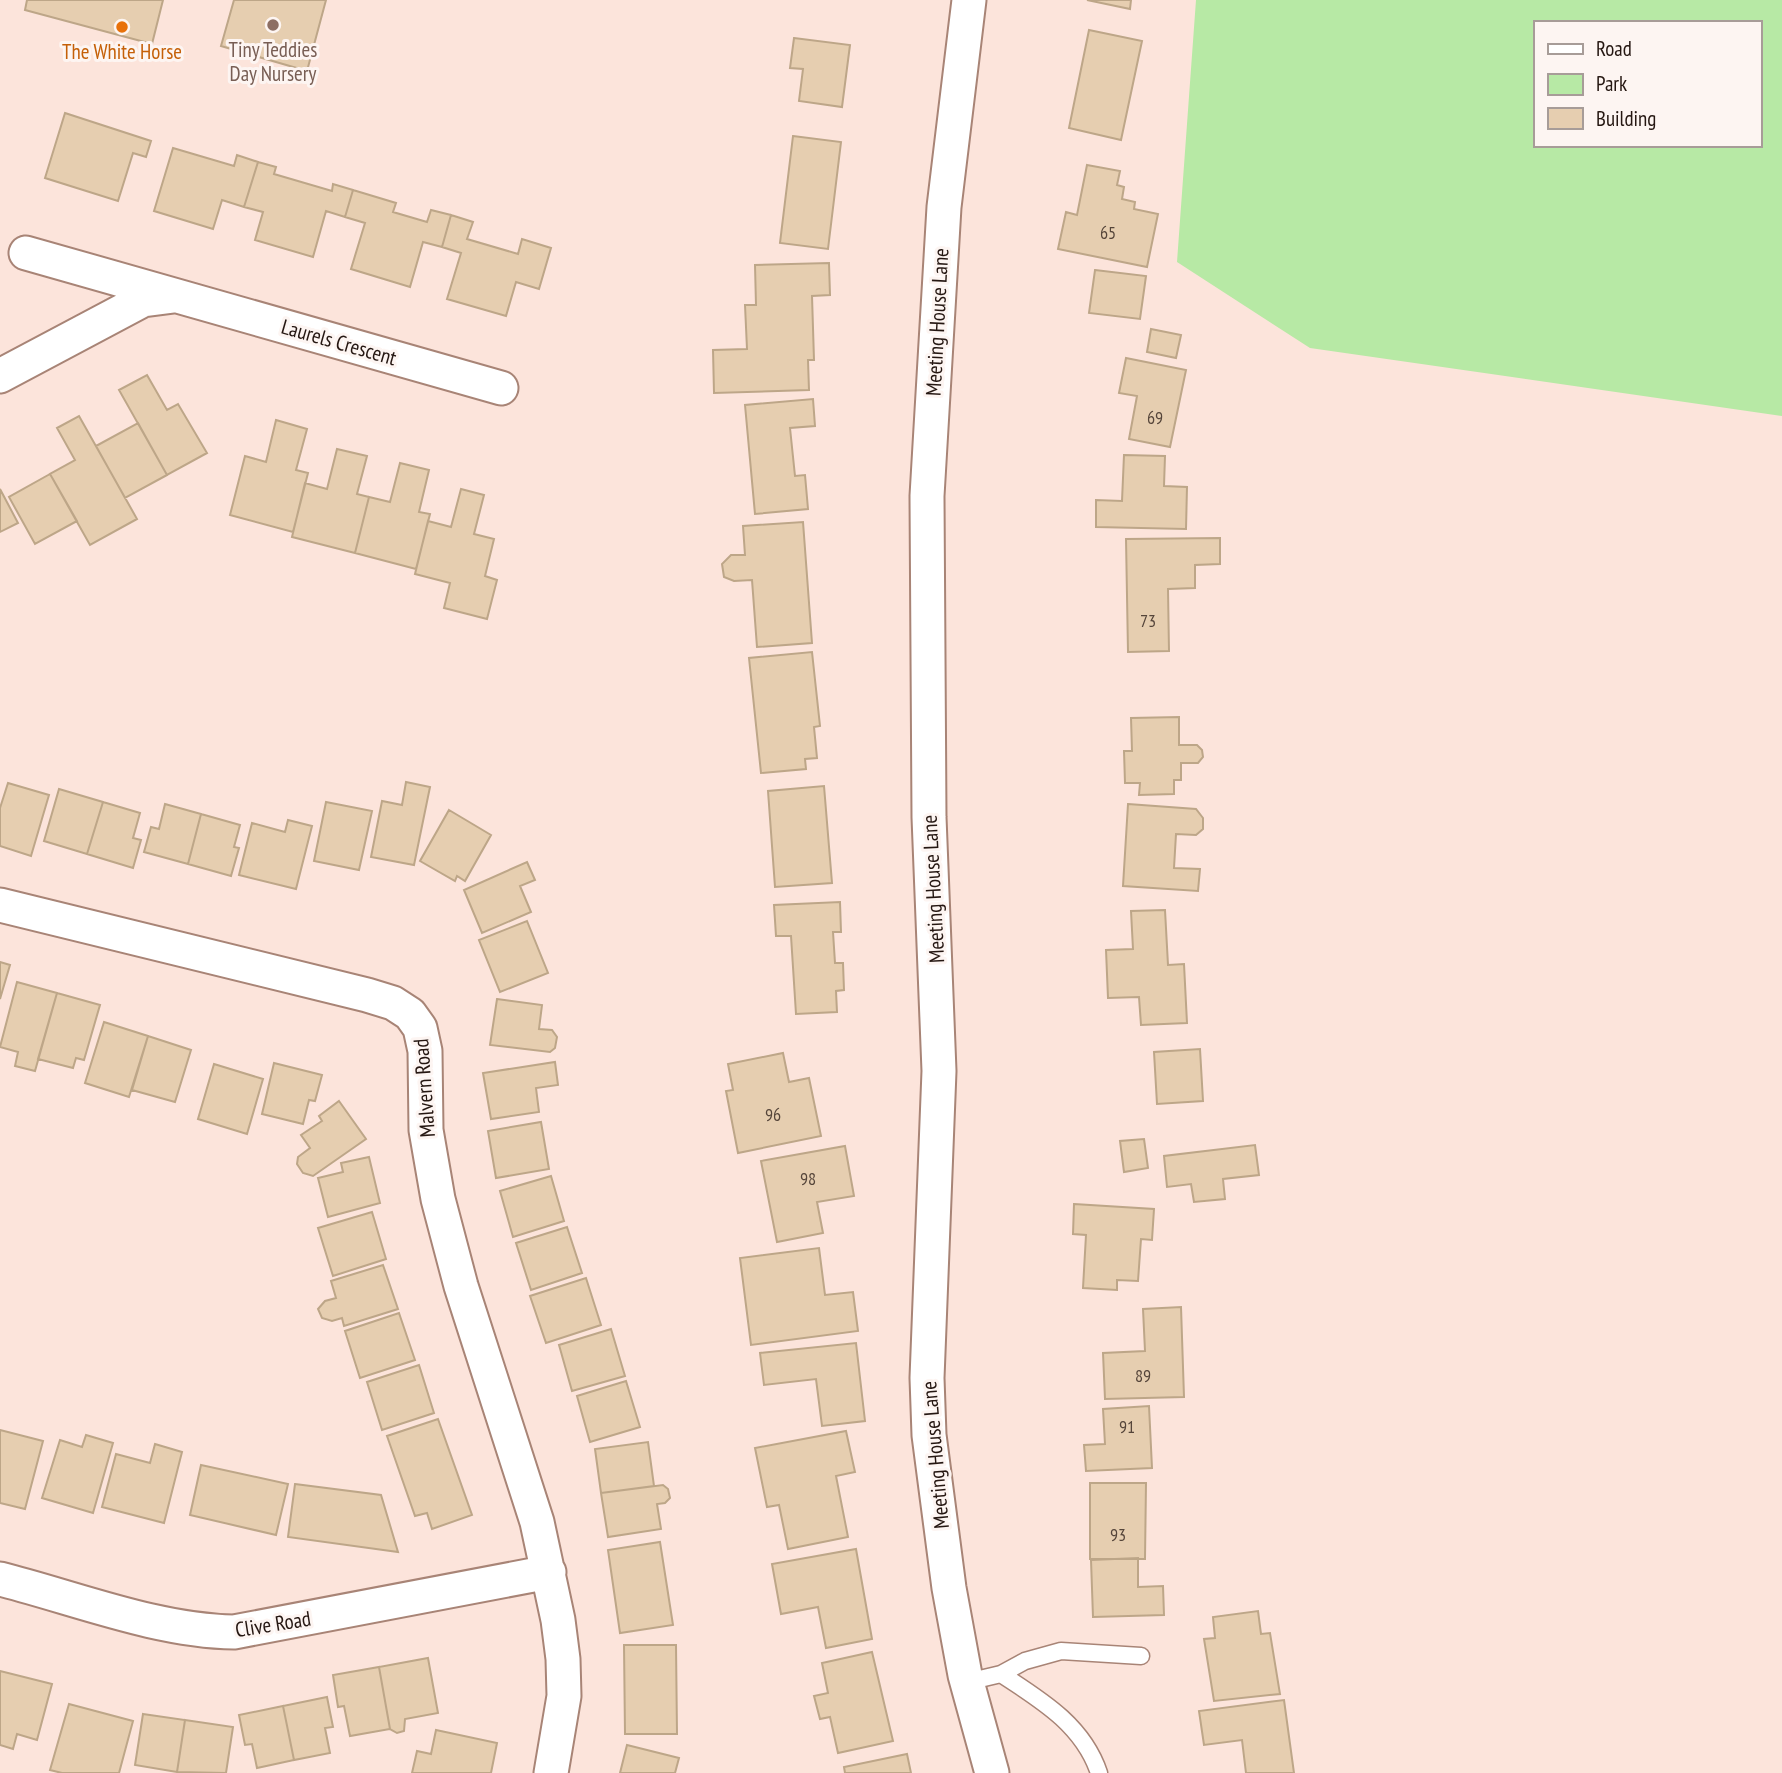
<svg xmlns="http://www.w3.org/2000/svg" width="1782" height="1773" font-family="'PT Sans Narrow',sans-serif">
	<rect width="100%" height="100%" fill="#fce4db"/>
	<path fill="#b7e9a5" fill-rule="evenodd" d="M1196,0h586v416l-472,-68 -133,-86zM1535,23h224v122h-224z"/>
	<path fill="#e6ceb0" stroke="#bda688" stroke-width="2" d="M27,0h136l-11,44 -127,-34z
		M234,0h92l-19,71 -86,-25z
		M1087,0h44l-1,9z
		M1089,30l53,11 -21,99 -52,-12z
		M794,38l56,7 -8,62 -43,-6 4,-32 -13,-1z
		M65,113l86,28 -5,16 -13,-4 -15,48 -73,-23z
		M793,136l48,6 -13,107 -48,-6z
		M173,148l61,18 3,-11 21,7 -14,45 -22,-7 -9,29 -59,-18z
		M258,162l18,5 -2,7 58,17 1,-7 20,6 -8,27 -19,-6 -13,46 -58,-17 8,-28 -19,-5z
		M1087,165l33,6 -3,14 7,2 -2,12 13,3 -1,7 24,5 -11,53 -89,-18 8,-37 11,3z
		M353,190l43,13 -3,9 34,10 4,-12 20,5 -9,32 -19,-5 -13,45 -59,-18 14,-46 -20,-6z
		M451,215l22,7 -6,17 51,15 4,-15 29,9 -12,41 -23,-7 -10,34 -59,-17 14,-46 -19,-6z
		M829,263l1,32 -18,1 2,64h-6l1,30 -95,3 -1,-43 34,-1 -2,-44h11l-1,-40z
		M1095,270l51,6 -6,43 -51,-6z
		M1151,329l30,6 -5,23 -29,-6z
		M1126,358l60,12 -16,77 -41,-8 8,-43 -18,-3z
		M147,375l20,35 11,-6 29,49 -40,22 -48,-85z
		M813,399l2,27 -25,2 5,48 10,-1 3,34 -53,5 -10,-109z
		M79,416l58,103 -47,26 -40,-71 25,-14 -18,-32z
		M276,420l31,9 -11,41 12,3 -15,59 -63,-17 15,-59 21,6z
		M138,423l29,52 -42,23 -29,-52z
		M337,449l30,7 -10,38 12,3 -14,56 -63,-16 13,-54 22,6z
		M1124,455l41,1 -1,30 23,1 -1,42 -90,-2v-27l26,1z
		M400,463l29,7 -10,42 11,2 -14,55 -61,-16 14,-56 21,5z
		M50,474l27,47 -42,23 -26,-47z
		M0,489l18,34 -18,9z
		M461,489l23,6 -10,39 20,5 -9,37 12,4 -10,39 -43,-11 6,-25 -35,-9 13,-53 23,6z
		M803,522l9,121 -55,4 -5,-67 -18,1 -10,-4 -2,-13 9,-9h14l-2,-29z
		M1220,538v26l-25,1v23l-27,1 1,62 -41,1 -2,-113z
		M812,652l8,74 -6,1 3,31 -12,1 1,10 -45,4 -12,-115z
		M1179,717v28h18l5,5 1,7 -5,6h-17v17h-7v14l-35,1 1,-12h-15l-1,-32h8l-1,-33z
		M406,782l24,5 -16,78 -43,-8 11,-56 20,4z
		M8,783l41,12 -18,61 -31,-10v-38z
		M824,786l8,97 -57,4 -7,-96z
		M59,789l44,13 -16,52 -43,-13z
		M103,802l37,11 -7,25 8,2 -8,28 -46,-14z
		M326,802l46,9 -13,59 -45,-9z
		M165,804l36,10 -13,50 -44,-12 7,-25 8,2z
		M1128,804l68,5 7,9v11l-7,6 -20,-1 -2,34 26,1 -2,22 -75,-5z
		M449,810l42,25 -26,46 -8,-5 -2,5 -35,-20z
		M201,814l39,11 -6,22 5,1 -8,28 -43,-12z
		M288,820l24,6 -16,63 -57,-14 13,-52 33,9z
		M527,862l8,18 -15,6 11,26 -49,21 -18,-43z
		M840,902l1,30h-8l2,31h8l1,27 -8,1 1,21 -41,2 -5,-78h-15l-2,-31z
		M1165,910l3,55 16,-1 3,59 -46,2 -2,-28 -31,1 -2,-48 27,-1 -2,-38z
		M527,921l21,52 -48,19 -21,-52z
		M0,962l10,3 -10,34z
		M17,982l40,11 -22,78 -20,-5 3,-14 -18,-5z
		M57,993l43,12 -16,55 -8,-2 -3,10 -35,-9z
		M497,999l45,6 -3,24 13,1 5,7 -2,11 -5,4 -60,-7z
		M104,1022l44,14 -19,61 -44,-14z
		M148,1036l43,14 -16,52 -43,-12z
		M1200,1049l3,52 -46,3 -3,-52z
		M783,1053l6,29 20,-4 12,58 -83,17 -12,-62 7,-1 -5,-26z
		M555,1062l3,23 -22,3 3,24 -48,7 -8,-46z
		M274,1063l48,12 -7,26 -6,-1 -6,24 -41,-10z
		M214,1064l49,15 -16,55 -49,-15z
		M339,1101l27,38 -53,37 -10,-3 -6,-9 1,-7 12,-9 -9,-13 21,-14 -3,-5z
		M541,1122l8,47 -53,9 -8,-47z
		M1144,1139l4,29 -24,4 -4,-31z
		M1255,1145l4,30 -36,4 2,20 -31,3 -3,-18 -24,3 -3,-31z
		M845,1146l9,50 -37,6 6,31 -46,9 -16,-81z
		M369,1157l11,46 -52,14 -10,-39 25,-6 -2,-9z
		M551,1176l13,45 -51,16 -13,-46z
		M1074,1204l80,5 -2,31 -11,-1 -3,42 -21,-1v10l-34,-2 3,-53 -13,-1z
		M372,1212l14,47 -53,17 -15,-48z
		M567,1227l15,46 -51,17 -15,-47z
		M819,1248l6,47 28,-3 5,39 -107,14 -11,-87z
		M383,1265l15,44 -54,17 -2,-8 -10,3 -10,-3 -4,-9 7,-8 11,-3 -5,-17z
		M586,1278l15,47 -55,18 -16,-47z
		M1181,1307l3,90 -79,2 -2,-46 42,-2 -2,-42z
		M399,1313l16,47 -55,18 -15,-47z
		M611,1329l14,47 -53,15 -13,-46z
		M856,1343l9,78 -43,5 -6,-47 -52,6 -4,-32z
		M419,1365l15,48 -52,17 -15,-48z
		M626,1381l14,46 -50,15 -13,-46z
		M1149,1406l3,62 -66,3 -2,-26 21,-1 -2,-35z
		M438,1419l34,96 -40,14 -5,-16 -12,3 -28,-80z
		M0,1430l43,11 -18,68 -25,-6z
		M846,1431l9,41 -19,4 12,61 -60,12 -9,-44 -12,2 -12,-59z
		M86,1435l27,8 -20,70 -51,-15 18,-58 22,7z
		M648,1442l6,44 -53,7 -6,-44z
		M155,1444l27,8 -18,71 -62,-16 14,-53 34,9z
		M201,1465l87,19 -12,51 -86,-20z
		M1090,1483h56l-1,76h-55z
		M295,1484l86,11 17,57 -110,-15z
		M663,1485l5,4 2,9 -5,5 -8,1 4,25 -53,8 -7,-44z
		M660,1542l13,83 -53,8 -12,-83z
		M856,1549l16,90 -46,9 -8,-41 -37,7 -9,-50z
		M1138,1558v29l25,-1 1,29 -71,2 -2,-57z
		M1258,1611l3,23 9,-1 10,61 -66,7 -10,-62 11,-1 -2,-21z
		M624,1645h52l1,89h-52z
		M872,1652l21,89 -55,12 -8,-36 -10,2 -6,-23 14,-3 -6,-30z
		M428,1658l10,55 -33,6 -1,12 -7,2 -7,-4 -11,-62z
		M379,1667l11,62 -40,7 -6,-30 -6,1 -5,-32z
		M0,1671l52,13 -15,56 -20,-6 -4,15 -13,-4z
		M327,1697l6,30 -8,1 5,25 -36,7 -11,-54z
		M1284,1700l10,73h-48l-4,-33 -38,5 -5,-34z
		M69,1704l64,17 -14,52h-57l-12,-3z
		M283,1706l11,54 -37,8 -5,-24 -7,1 -6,-30z
		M143,1714l42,6 -8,52 -42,-7z
		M185,1720l48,7 -7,46 -49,-1z
		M436,1730l61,13 -6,30h-79l5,-22 14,3z
		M627,1745l52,13 -4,15h-55z
		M907,1754l4,19h-66l-1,-6z"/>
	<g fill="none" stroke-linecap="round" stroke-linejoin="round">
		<g stroke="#a88476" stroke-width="19">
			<path id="lane" d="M1001,1674c40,26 82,51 98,99
				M967,1682l34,-8 24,-13 36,-10 80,5"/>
		</g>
		<g stroke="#a88476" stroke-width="37">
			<path id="street" d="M969,0l-25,207 -17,289 2,321 10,254 -12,307 2,57 20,153 16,87 27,98
				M26,253l475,135
				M0,376l143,-76 31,-4
				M0,905l367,90 26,8 17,11 10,14 5,23 1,79 12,69 23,87 76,236 21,98 5,39 1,37 -13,77
				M0,1579c75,19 157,52 234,53l315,-60"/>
		</g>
		<use href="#lane" stroke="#fff" stroke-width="16"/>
		<use href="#street" stroke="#fff" stroke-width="33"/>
	</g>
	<circle fill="#8d6e63" stroke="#fdf5f2" stroke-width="2.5" cx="273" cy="25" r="7"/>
	<circle fill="#e8710a" stroke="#fdf5f2" stroke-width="2.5" cx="122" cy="27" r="7"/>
	<g text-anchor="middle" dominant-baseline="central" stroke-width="6" stroke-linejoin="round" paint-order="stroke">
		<g font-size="18" fill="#55453a">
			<text x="1108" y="232">65</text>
			<text x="1155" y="417">69</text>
			<text x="1148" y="620">73</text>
			<text x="773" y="1114">96</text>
			<text x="808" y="1178">98</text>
			<text x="1143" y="1375">89</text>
			<text x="1127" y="1426">91</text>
			<text x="1118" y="1534">93</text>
		</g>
		<g font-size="21" fill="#785e54" stroke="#fdf5f2">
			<text x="273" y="49">Tiny Teddies<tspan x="273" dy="24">Day Nursery</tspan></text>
		</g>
		<g font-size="21" fill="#c56008" stroke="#fdf5f2">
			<text x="122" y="51">The White Horse</text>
		</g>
		<g font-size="21" fill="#251712" stroke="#fdf5f2">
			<text transform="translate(937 322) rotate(-87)">Meeting House Lane</text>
			<text transform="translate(339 342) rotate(16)">Laurels Crescent</text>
			<text transform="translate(933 889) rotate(-93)">Meeting House Lane</text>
			<text transform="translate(424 1088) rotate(-94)">Malvern Road</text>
			<text transform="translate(935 1455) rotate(-95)">Meeting House Lane</text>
			<text transform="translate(273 1624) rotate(-9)">Clive Road</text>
		</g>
	</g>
	<rect x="1534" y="21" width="228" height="126" fill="#fdf5f2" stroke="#a79c98" stroke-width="2"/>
	<rect x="1548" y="44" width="35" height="10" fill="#ffffff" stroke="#a79c98" stroke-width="2"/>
	<text x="1596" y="56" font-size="21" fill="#251712">Road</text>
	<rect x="1548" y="74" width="35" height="21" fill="#b7e9a5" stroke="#a79c98" stroke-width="2"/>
	<text x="1596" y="91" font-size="21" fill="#251712">Park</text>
	<rect x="1548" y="108" width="35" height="21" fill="#e6ceb0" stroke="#a79c98" stroke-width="2"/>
	<text x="1596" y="126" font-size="21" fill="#251712">Building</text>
</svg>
